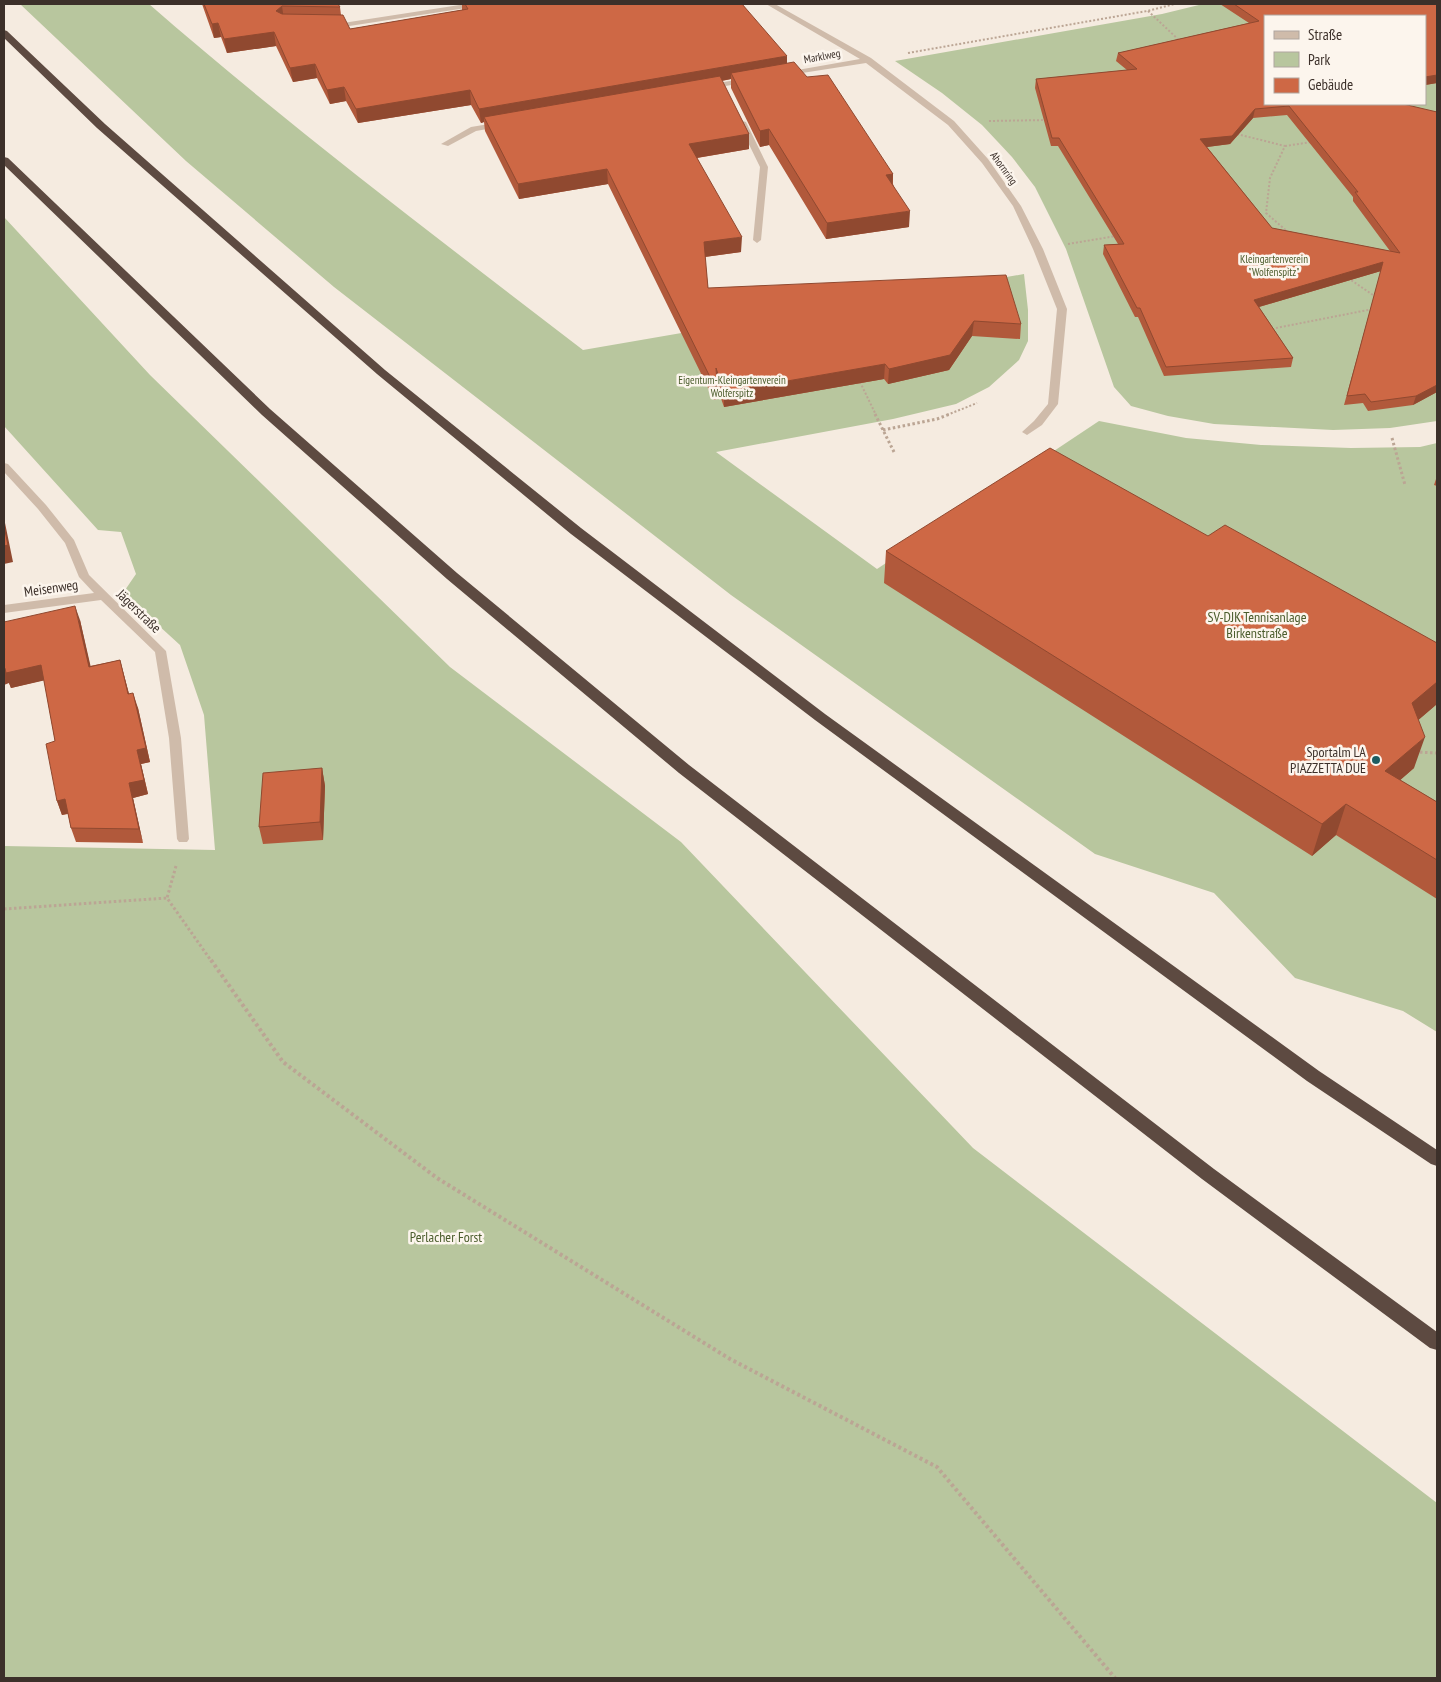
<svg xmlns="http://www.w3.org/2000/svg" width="1441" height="1682" font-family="'PT Sans Narrow',sans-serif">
	<rect width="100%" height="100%" fill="#f5ebe0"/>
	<path fill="#b8c69e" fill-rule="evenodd" d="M20,4h129c140,122 287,233 434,346l441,-76 4,36v31l-9,19 -30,27 -33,17 -63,15 -177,33 161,117 222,-148 87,17 75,7 90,3 69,-1 17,-4v589l-34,-21 -108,-33 -81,-85 -119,-39 -364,-259 -397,-308 -148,-126z
		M1203,4h234v417l-47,7 -57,2 -119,-6 -46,-8 -37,-10 -17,-19 -48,-138 -31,-62 -23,-30 -30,-32 -40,-32 -47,-32 267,-47zM1265,16h160v88h-160z
		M4,217l146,158 300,292 231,175 292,306 464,355v175h-1433v-832l211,4 -11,-135 -24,-70 -57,-52 13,-19 -15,-42 -23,-2 -94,-104z"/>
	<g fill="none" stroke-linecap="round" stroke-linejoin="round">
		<path stroke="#bba594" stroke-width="2" stroke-dasharray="2 2" stroke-linecap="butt" d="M1148,11l32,30
			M908,53l239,-42 28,-7
			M989,121l58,-1
			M1237,134l48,12 -15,32 -4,35 23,20
			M1285,146l27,-4
			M1068,244l48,-8
			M1348,278l28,19
			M1276,328l97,-19
			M860,382l16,33
			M947,415l30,-12"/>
		<path stroke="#bba594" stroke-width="3" stroke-dasharray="2.5 2.5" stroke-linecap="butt" d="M875,414l20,40
			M883,430l54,-11 13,-5
			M1392,438l13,47
			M1415,752l22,1
			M176,866l-9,32 45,64
			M4,909l163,-11"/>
		<path stroke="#bba594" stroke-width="4" stroke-dasharray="3 3" stroke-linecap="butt" d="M211,960l72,102 154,116 293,181 207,108 178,211"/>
		<path fill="#cfbbaa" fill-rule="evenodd" d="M739,120l7,2 22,45 -7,73 -4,3 -4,-3 7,-73 -22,-45z"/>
		<path fill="#cfbbaa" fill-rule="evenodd" d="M466,4h17l-4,2 -136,21h-12l-4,-2 4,-2h12z
			M766,4h9l96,54 83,63 34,38 33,47 22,43 24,60 -9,95 -16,21 -15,10 -5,-3 12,-11 14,-17 9,-95 -24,-60 -20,-43 -31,-43 -34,-38 -82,-62 -83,13 -1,-2 4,-2 74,-13z
			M747,78l4,2 -1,2 -43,7 -4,-2 4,-2z
			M501,122h3v4l-28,5 -28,15 -7,-2 30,-17z
			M4,463l4,1 38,41 28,35 15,35 77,76 15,87 8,101 -2,3h-8l-2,-3 -8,-101 -14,-86 -54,-52 -97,13v-8l90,-12 -15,-16 -14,-34 -27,-34 -34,-37z"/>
		<path fill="#5d4a41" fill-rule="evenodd" d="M4,30l3,1 98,93 280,246 196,158 244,186 494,357 118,79v16l-6,-2 -124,-83 -492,-361 -244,-186 -194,-160 -280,-246 -93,-90z
			M4,157l4,1 262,251 187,164 232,192 525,404 223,163v18l-7,-2 -228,-169 -523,-406 -232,-194 -185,-164 -258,-250z"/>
	</g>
	<path fill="#b1593b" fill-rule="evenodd" d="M202,4h136l2,3 1,8 9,14 112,-19v-6h280l45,59 106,111v10l16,43 -83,12 -57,-94 -9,2 -29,-59v-9l-9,2 27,53v15l-52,9 44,94 -36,5 3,31 313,36 -1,15 -48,-3 -23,34 -61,14 -4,-5 -160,28 -7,-20v12l-3,1 -106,-216 -89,15 -34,-68 -1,-9 -3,1 -10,-18 -113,18 -12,-22 -16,3 -13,-26 -24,4 -17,-36 -49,7 -6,-16 -7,1z
		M1220,4h217v79l-12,2v-69l-160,88 172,8v280l-24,13 -45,6 -5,-8 -19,2 37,-134 -122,36 34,51 -2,9 -127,9 -26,-59h-3l-32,-63 1,-9 14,-1 -60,-98h-7l-16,-58 1,-9 91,-9 -11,-9 2,-8 131,-30zM1287,115l66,82v4l37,50 -118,-23 -65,-81 23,-3 23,-26z
		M1437,476v10l-3,-1z
		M1208,536l229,107v61l-19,16 -4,48 -14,12 37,22v97l-101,-64 -24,21 -428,-273 2,-32z
		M80,620l10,46 30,-6 9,34 9,14 12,54 -9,2 7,30 -15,4 10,45 -67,-1 -5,-14 -3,-14 -6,1 -5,-14 -2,-60 -11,-61 -33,8 -2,-5z
		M322,768l3,18 -2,54 -60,4 -4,-17z"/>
	<path fill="#904930" d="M282,6l2,14 -8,-9z
		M218,23l3,14 -7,1 -2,-14z
		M274,32l2,14 -49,7 -3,-14z
		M787,56v14l-56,3v6l-245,43 -2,-5v5l-3,1 -2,-14z
		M315,64l2,14 -24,4 -3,-14z
		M1437,75v8l-12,2v-8z
		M344,87l2,14 -16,3 -3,-14z
		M470,90l1,15 -113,18 -2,-14z
		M1255,109l-2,9 -23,26 -31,4 1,-9z
		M769,129v16l-9,2v-16z
		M749,134v15l-59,10 -1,-15z
		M607,169l1,15 -89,15 -1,-15z
		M893,174l-1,16 -6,-15z
		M910,211l-1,16 -83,12 1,-16z
		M742,237l-1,15 -37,5v-15z
		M1383,262l-2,9 -129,38 2,-9z
		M974,321l-2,15 -23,34 -61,14 1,-15z
		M885,364l-1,15 -160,28v-15z
		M717,384v15l-3,1v-15z
		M1437,385v7l-24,13 3,-9z
		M4,518l9,44 -9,2z
		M75,606l5,14 14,61 -5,-14z
		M120,660l4,15 9,34 -5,-15z
		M41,665l5,15 -35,8 -2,-5 -5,2v-16z
		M1437,682v22l-36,31 11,-32z
		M133,693l5,15 12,54 -9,2 7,30 -15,4 10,45 -4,-14 -10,-46 8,-33z
		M1425,737l-11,31 -40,35 11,-32z
		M322,768l3,18 -2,54 -3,-18z
		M65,799l5,14 -8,2 -5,-14z
		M1346,804l-10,31 -24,21 10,-32z"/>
	<path fill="#ce6845" stroke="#904930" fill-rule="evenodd" d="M204,4h134l2,3 -58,-1 -6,5 6,3 61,1 7,14 118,-20 -3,-5h277l45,52 -308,53 -9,-19 -114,19 -12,-22 -17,3 -12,-26 -25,4 -16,-36 -50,7 -6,-16 -6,1z
		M1234,4h203v71l-12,2v-61h-160v88h138l34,8v273l-21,11 -45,6 -6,-8 -18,2 36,-134 -129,38 39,58 -127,9 -26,-59h-3l-33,-63 20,-1 -65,-106h-7l-16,-59 101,-10 -19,-16 141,-32zM1289,106l69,86h-3l45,61 -128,-25 -72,-89 32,-3 23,-27z
		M794,62l13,15 21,-2 65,99 -7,1 24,36 -83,12 -58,-94 -9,2 -29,-58z
		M720,76l29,58 -60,10 53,93 -38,5 4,46 298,-13 15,49 -47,-3 -24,34 -61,14 -4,-5 -161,28 -8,-24 1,16 -3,1 -107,-216 -89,15 -34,-67z
		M1050,448l158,88 17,-11 212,118v39l-25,21 13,34 -40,34 52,31v58l-91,-56 -24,20 -436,-273z
		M4,526l4,19 -4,1z
		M75,606l14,61 31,-7 8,34 5,-1 13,55 -9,2 7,30 -15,3 10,46 -68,-1 -6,-29 -8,2 -11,-57 9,-3 -14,-76 -35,8 -1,-5 -1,1v-47z
		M322,768l-2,54 -61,5 4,-54z"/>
	<circle fill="#1c5c61" stroke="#fcf5ed" stroke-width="2" cx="1376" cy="760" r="5"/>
	<g text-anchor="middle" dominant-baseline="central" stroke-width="5" stroke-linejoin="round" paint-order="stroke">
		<g font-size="11" fill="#3c302a" stroke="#fcf5ed">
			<text transform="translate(822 56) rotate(-10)">Marklweg</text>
			<text transform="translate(1004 168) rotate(54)">Ahornring</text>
		</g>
		<g font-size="11" fill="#4a5c2c" stroke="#fcf5ed">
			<text x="1274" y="259">Kleingartenverein<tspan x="1274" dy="13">"Wolfenspitz"</tspan></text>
			<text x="732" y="380">Eigentum-Kleingartenverein<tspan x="732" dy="13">Wolferspitz</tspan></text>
		</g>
		<g font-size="14" fill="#3c302a" stroke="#fcf5ed">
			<text transform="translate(51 588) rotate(-8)">Meisenweg</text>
			<text transform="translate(139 611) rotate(44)">Jägerstraße</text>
		</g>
		<g font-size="14" fill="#4a5c2c" stroke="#fcf5ed">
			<text x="1257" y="617">SV-DJK Tennisanlage<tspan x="1257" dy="16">Birkenstraße</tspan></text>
			<text x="446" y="1237">Perlacher Forst</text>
		</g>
		<g font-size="14" fill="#3c302a" stroke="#fcf5ed" text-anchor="end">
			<text x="1366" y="752">Sportalm LA<tspan x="1366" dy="16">PIAZZETTA DUE</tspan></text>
		</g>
	</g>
	<rect width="1441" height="1682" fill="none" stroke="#3c302a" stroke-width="10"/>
	<rect x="1264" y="15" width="162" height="90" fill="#fcf5ed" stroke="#afa69f"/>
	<rect x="1274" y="31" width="25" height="8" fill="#cfbbaa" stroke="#afa69f"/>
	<text x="1308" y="40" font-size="15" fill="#3c302a">Straße</text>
	<rect x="1274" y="52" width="25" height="15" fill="#b8c69e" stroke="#afa69f"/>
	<text x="1308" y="65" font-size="15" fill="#3c302a">Park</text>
	<rect x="1274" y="78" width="25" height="15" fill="#ce6845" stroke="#afa69f"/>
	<text x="1308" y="90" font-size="15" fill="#3c302a">Gebäude</text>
</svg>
